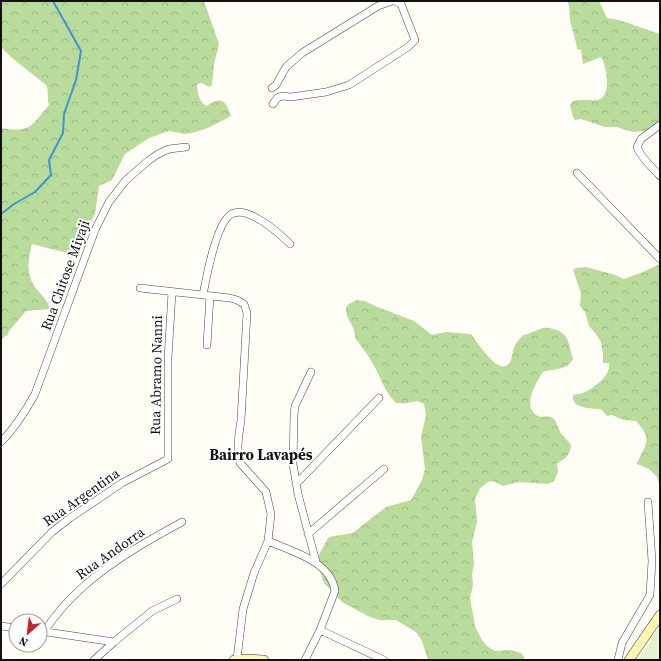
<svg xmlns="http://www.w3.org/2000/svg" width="661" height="661" font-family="'Source Serif 4',serif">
	<defs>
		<pattern id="forest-crowns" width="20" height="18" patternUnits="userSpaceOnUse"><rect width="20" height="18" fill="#b9dc9c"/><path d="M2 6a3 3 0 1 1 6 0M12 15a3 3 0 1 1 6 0" fill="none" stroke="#9ebc85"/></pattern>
	</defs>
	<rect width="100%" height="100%" fill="#fffdf5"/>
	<path fill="url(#forest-crowns)" d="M1,1h203l15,43 -5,20 -2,21 -3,2 -7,-4 -5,1c1,9 1,16 9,22 15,-9 19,-8 25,10l-21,11 -14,5 -11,2 -16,-3 -20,7 -24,16 -13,26 -13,6 -4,28 -19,35 -9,4 -35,-9c-4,15 -6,30 3,43 6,8 11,11 15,21l-2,1 -22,2 -17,20 -2,5h-2l-4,5v-213c30,5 30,-2 48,-23 -2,-7 0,-13 -3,-20l-34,-27 -11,-11z
		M567,1h32l8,17 12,2 41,14v90l-6,4 -9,3 -12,1 -17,-5h-11l-24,-8 -6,1 -2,-3 -3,-12 3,-4c8,-2 17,0 25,-1 14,-3 9,-34 3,-43l-18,7 -2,-14 -4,-1c-1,-10 -5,-19 -7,-29 -1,-8 1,-11 -3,-19z
		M660,264v223l-3,-10 -8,-8 -12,-5c8,-21 17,-23 -1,-43l-12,-1 -12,-5 -5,1 -6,-7c-10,-1 -30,0 -28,-14 3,-1 7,-1 10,-2 10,-4 29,-18 26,-30h-6v-9l-2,-12 -5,-8 -7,-8 -4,-14 -5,-6 1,-13 -8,-23 3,-2 10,-1 29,8 9,4 19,-7z
		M357,300l8,1 10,5 39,15 18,14 14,-3 25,2c6,7 30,48 40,26 1,-4 2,-9 3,-12 1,-5 6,-9 9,-13 8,-1 14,-6 21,-7 9,-1 21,4 24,13 2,5 3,12 5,18 -6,12 -18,9 -30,13 -7,11 -21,32 -7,43 6,4 12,-1 18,4 3,3 2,5 4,8 2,7 9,12 13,18 -1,10 -5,14 -14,18l1,9 -2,5 -2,4 -6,3 -29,-2 -16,4 -10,-5 -5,1 -8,6 -5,11 2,23 -5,20 2,22 -2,10 1,11 -3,13 5,28 7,14 5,6 8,5 16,-1 10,3 3,4v3h-96l-6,-19 -6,-9 -20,-12h-17l-11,-4 -26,-14 -18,-19 -5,-16v-12l9,-17c9,-4 17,-2 26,-6l32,-25 25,-7 11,-20 3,-11 -4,-32 5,-22 -2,-11c-7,-4 -9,-2 -17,-1 -3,1 -7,0 -11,0 -13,-13 -14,-24 -23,-39 -5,-9 -11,-17 -18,-26 1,-13 -10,-17 -9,-31l3,-3z"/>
	<path fill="#e6f2cf" d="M660,625v35h-22z"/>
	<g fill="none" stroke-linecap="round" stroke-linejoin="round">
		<path stroke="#3f96cf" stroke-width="2" d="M1,214l13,-10 21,-12 16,-17 -2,-15 14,-27 1,-19 12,-34 5,-29 -28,-50"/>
		<g stroke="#444" stroke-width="8">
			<path id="minor" d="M272,88l4,-3 10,-18 16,-14 76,-47 14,-5
				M273,104l4,-6 5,-2 9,1 35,-5 23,-7 59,-38 7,-7 -14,-36 -6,-3
				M660,125l-19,14 -4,8c4,11 15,20 23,29
				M577,173l83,86
				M140,288l90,10 7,2 7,4 3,9 -6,107c-2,14 -5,30 -1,43l26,29 5,22 -3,27 -14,32 -11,36 -6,50
				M203,295c3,-16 14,-78 31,-82 17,-5 45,20 56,31
				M207,345l3,-49
				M311,372l-16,34 -1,9 -1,49 5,30 18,68
				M1,442c14,-14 24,-30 34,-48l60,-164 14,-28 17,-22 22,-19 10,-7 11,-5 17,-2
				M296,484l83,-86
				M308,534l76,-65
				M268,541c23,10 63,20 67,50l-15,39 -15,30
				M1,584l51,-52 18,-14 52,-35 46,-24v-101l4,-66
				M1,626l15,2
				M320,630l64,30
				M40,631l74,11
				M44,632c11,-17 25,-33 40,-46 29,-26 65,-46 98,-64
				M94,660l20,-18 38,-31 25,-12
				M618,660l4,-17 28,-48 2,-34 -4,-59"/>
		</g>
		<g stroke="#333" stroke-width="10">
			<path id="secondary" d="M234,660l13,-1 17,1
				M629,660l31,-45"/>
		</g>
		<use href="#minor" stroke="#fff" stroke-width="7"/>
		<use href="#secondary" stroke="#fff6b0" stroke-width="9"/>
	</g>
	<g text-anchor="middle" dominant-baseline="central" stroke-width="4" stroke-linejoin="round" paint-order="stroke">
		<g font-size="14" fill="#111" stroke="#fff">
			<text transform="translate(65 275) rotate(-70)">Rua Chitose Miyaji</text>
			<text transform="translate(156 375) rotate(-89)">Rua Abramo Nanni</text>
			<text transform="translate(81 497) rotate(-35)">Rua Argentina</text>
			<text transform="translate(110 553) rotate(-35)">Rua Andorra</text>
		</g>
		<g font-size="15" font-weight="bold" fill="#111" stroke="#fff">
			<text x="261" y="454">Bairro Lavapés</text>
		</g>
	</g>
	<rect width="661" height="661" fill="none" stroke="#111111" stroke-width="4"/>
	<g transform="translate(28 633) rotate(208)"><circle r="19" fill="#ffffff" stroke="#a0a0a0"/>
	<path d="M0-3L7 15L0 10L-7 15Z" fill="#c4262e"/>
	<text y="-6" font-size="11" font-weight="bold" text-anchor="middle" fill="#111111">N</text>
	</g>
</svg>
